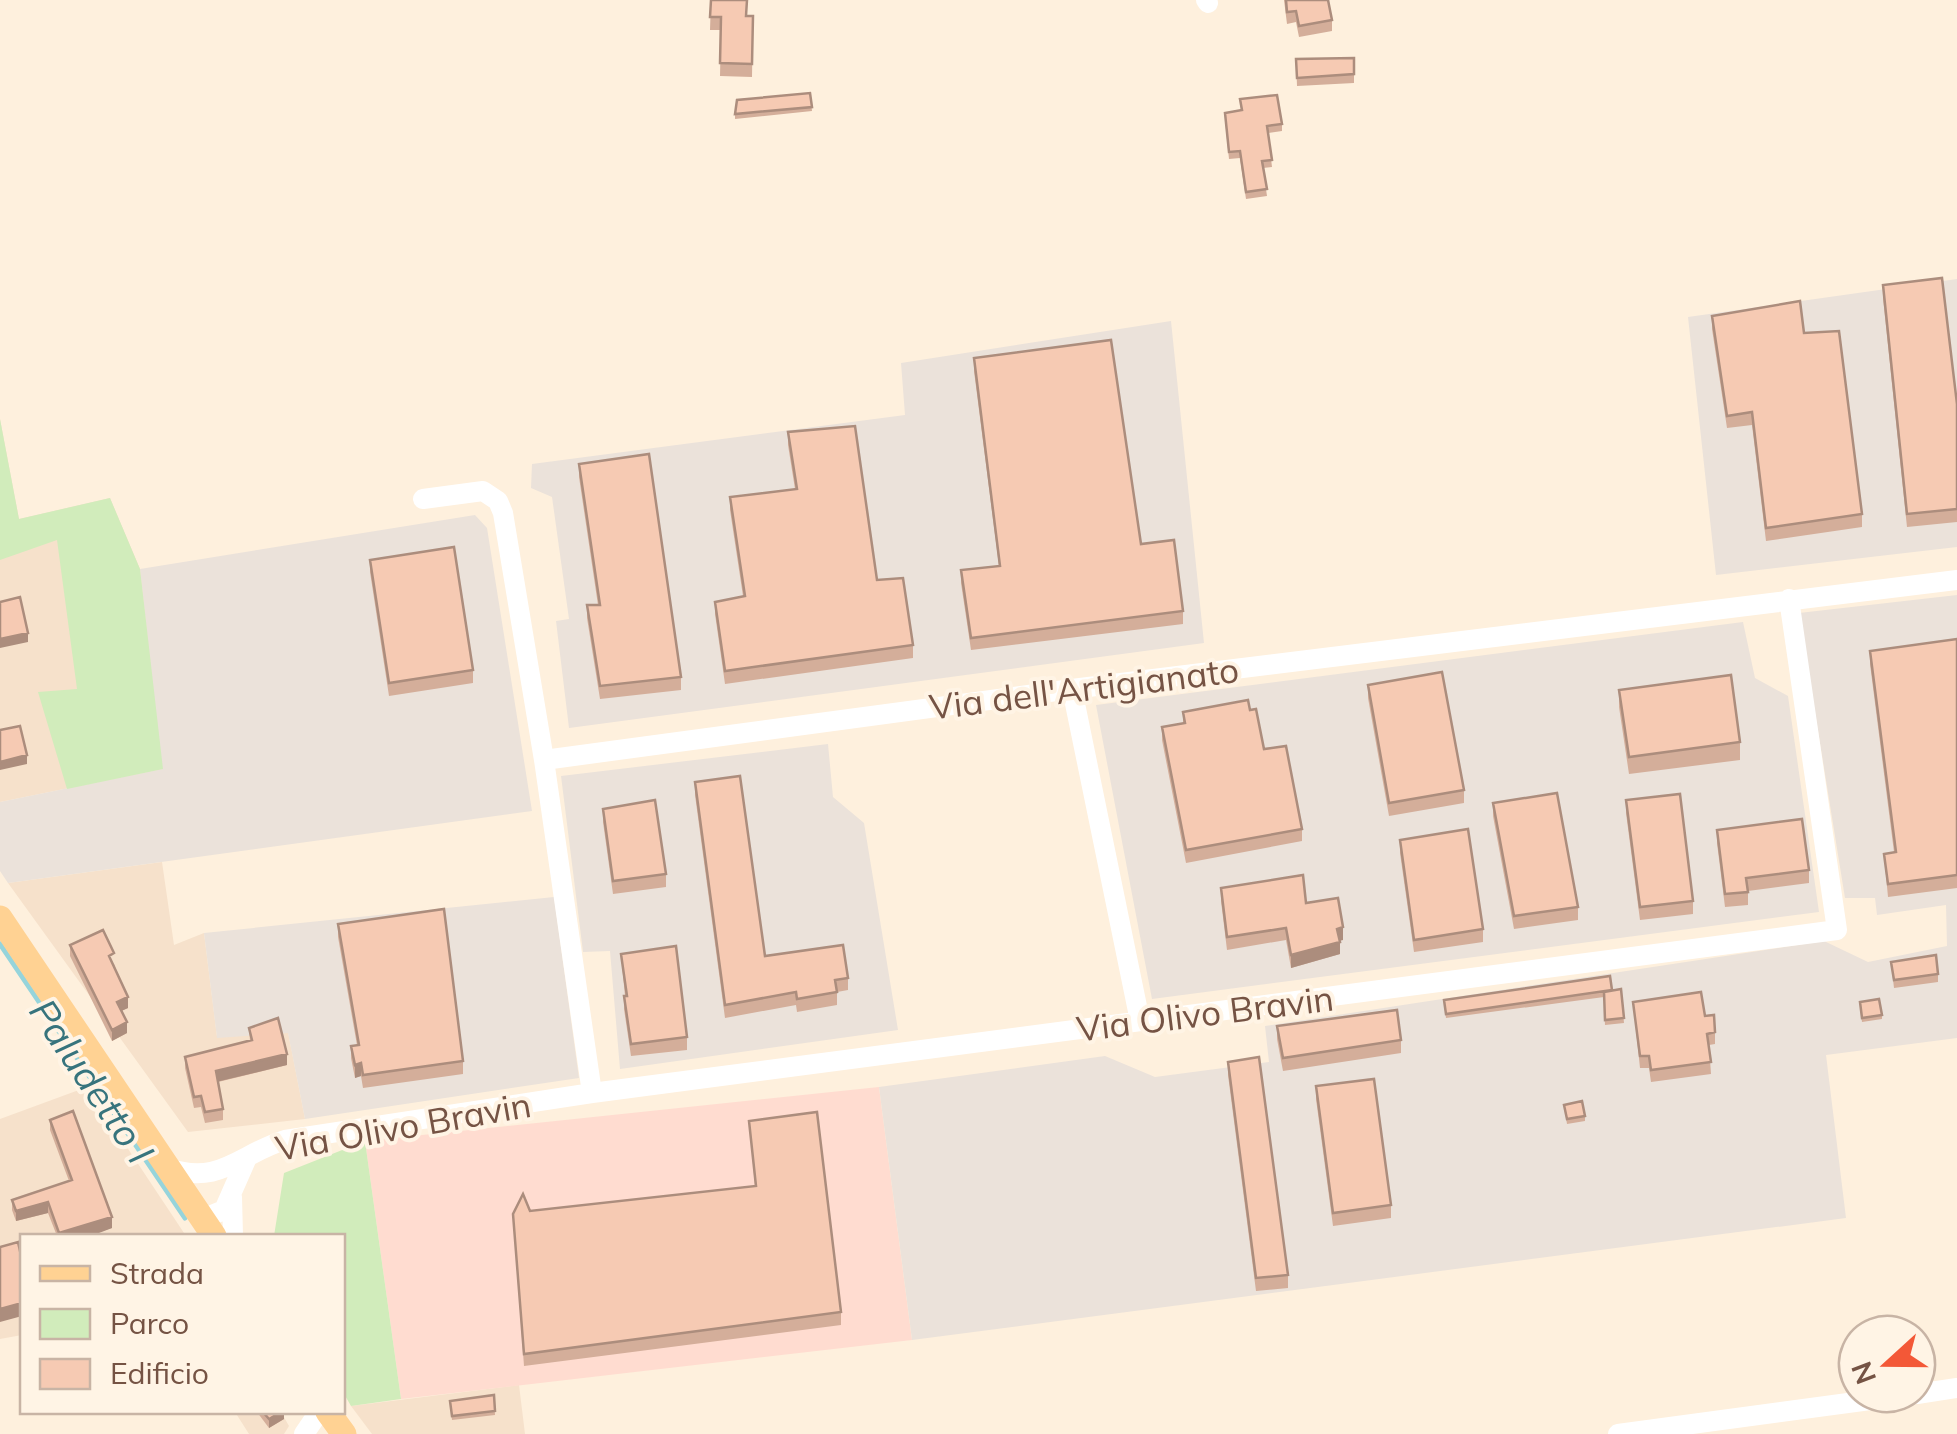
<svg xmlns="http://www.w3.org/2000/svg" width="1957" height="1434" font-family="Mulish,sans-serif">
	<rect width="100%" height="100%" fill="#fef0dd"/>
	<path fill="#f6e1cb" d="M0,419l19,100 91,-21 30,71 23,200 -163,33z
		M162,862l12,83 30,-12 13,104 71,-5 17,87 -117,13 -180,-249z
		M87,1087l99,149h-164v99l-22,4v-220z
		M519,1385l6,49h-153l-21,-28z
		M235,1412h46l8,14 -5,8h-35z"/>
	<path fill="#ffdcd0" d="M879,1087l33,253 -511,59 -36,-258z"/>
	<path fill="#ebe2da" d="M1957,279v268l-241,28 -28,-258z
		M1171,321l33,322 -635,85 -13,-107 13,-2 -17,-122 -21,-9 1,-24 373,-49 -4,-52z
		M475,515l12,13 45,283 -524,72 -8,-12v-69l162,-33 -22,-200z
		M1957,595v443l-131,17 20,163 -934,122 -33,-253 226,-31 50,21 114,-15 -4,-36 559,-85 44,21 79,-16 -1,-41 -69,10 -2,-17h-30l-46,-285z
		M1743,622l12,56 33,18 31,216 -667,87 -56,-294z
		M828,744l5,53 31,26 34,207 -278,39 -10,-118 -27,1 -22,-176z
		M554,897l25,181 -274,41 -17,-86 -71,5 -13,-105z"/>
	<path fill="#d1ecbb" d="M0,419l19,100 91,-21 30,71 23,200 -96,20 -29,-97 39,-3 -20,-149 -57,20z
		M365,1141l36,258 -50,7 -8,-14 -1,-156h-68l10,-63z"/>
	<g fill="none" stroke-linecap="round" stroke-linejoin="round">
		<path stroke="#96d4db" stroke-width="5" d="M0,944l185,274"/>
		<path stroke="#fff" stroke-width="20" d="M1206,0l2,3
			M423,499l60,-8 15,10 5,12 41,247 48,333
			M1072,689l68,332
			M544,760l528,-71 885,-109
			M168,1168c52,18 71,-14 117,-28l307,-47 1245,-163 -48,-331
			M232,1197l1,39
			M202,1219l22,-9 22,-50
			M1917,1394l40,-6
			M304,1434l15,-22
			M1618,1434l297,-40"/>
		<path stroke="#ffd293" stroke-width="25" d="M0,918l214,318
			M328,1412l16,22"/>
	</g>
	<path fill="#d4ae9a" d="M711,0l36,16h6l-1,61 -32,-1 1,-46h-11z
		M1284,0h44l4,20v11l-33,6 -3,-15 -9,2z
		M1354,58v25l-57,3 -1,-27z
		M810,93l2,18 -77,8v-5z
		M1240,99l42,25v7l-14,2 4,34 -9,1 4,28 -21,3 -6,-41 -11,1 -4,-39 16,-10z
		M1883,285l74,119v118l-50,5 -24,-229z
		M1712,316l92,17 58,181v13l-96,14 -14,-116 -25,3 -15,-99z
		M974,358l167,186 42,67v13l-212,26 -10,-67v-13l38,-4 -25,-195z
		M788,432l89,148 36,65v13l-188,26 -10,-70v-12l28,-6 -13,-86v-13l65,-8 -7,-44z
		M579,464l102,213v13l-81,9 -13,-81v-13h11l-19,-128z
		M370,560l103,110v13l-84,13 -19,-124z
		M1957,639v249l-69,9 -4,-43 10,-2 -24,-188v-13z
		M1368,685l96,105v13l-75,13 -21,-118z
		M1619,690l121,52v18l-111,14 -10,-67z
		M1250,710l14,39 38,80v12l-116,22 -24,-123v-13l21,-4v-11z
		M695,782l70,174 83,22v12l-11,2v13l-40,7 -1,-7 -71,13 -30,-223z
		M1626,800l67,101v13l-53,6 -14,-107z
		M1493,803l85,104v13l-64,9 -21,-113z
		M603,809l63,65v13l-53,7 -10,-72z
		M1717,830l92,40v13l-61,8v14l-23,2 -8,-64z
		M1400,840l83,89v13l-69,10 -14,-99z
		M1221,888l85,15 37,37 -4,1 1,13 -49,14 -5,-28 -59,10 -6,-49z
		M338,924l125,137v13l-100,14 -2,-12 -6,2 -4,-20v-12l6,-1 -19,-108z
		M70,945l44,19 14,44 -7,3 6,22 -15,8 -42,-85z
		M621,954l66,83v13l-56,6 -7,-47 1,-13z
		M1891,962l47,12v8l-44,6z
		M1621,989l3,34 -19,2 -1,-28 -158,21 -2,-14z
		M1633,1002l72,14 10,16v12l-6,1 2,29 -60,8 -2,-14h-9z
		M1860,1007l22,8v4l-20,3z
		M1277,1026l124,14v13l-118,18 -6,-32z
		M249,1028l38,37 -69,17 5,27v11l-18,3 -4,-16 -7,1 -9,-40v-11l65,-16z
		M1228,1062l60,213v13l-32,3 -28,-216z
		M1316,1086l75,119v13l-58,8 -17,-127z
		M1564,1105l21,11v5l-18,3z
		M50,1120l62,108 -26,8h-29l-9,-23 -32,8 -4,-11v-10l57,-19 -19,-51z
		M749,1121l92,191v13l-317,41 -11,-152 242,-28z
		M494,1395l1,20 -43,5 -2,-19z
		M257,1412h27v7l-15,9z"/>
	<path fill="#ac8d7d" d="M28,633v9l-28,6v-9z
		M27,755v9l-27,6v-8z
		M1343,927v13l-6,1v-12z
		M1340,942v12l-49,14v-13z
		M128,997v11l-11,5v-11z
		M127,1022v11l-15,8v-11z
		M287,1054v11l-71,17v-11z
		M361,1063v13l-6,2v-13z
		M48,1202v11l-32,8v-10z
		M112,1217v11l-13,5 -13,3h-27v-3z
		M22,1303v13l-22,6v-13z
		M281,1412h3v7l-15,9v-9z"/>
	<path fill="#f6cab3" stroke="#ac8d7d" stroke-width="2.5" d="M711,0h36l-1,16h7l-1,48 -32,-1 1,-46h-11z
		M1286,0h42l4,20 -33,6 -3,-15 -9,1z
		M1354,58v16l-57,4 -1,-19z
		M810,93l2,14 -77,7 2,-14z
		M1277,95l5,29 -15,2 5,34 -10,1 5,28 -21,3 -6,-41 -11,1 -4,-39 17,-3 -2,-11z
		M1942,278l15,126v105l-50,5 -24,-229z
		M1800,301l4,32 35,-2 23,183 -96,14 -14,-116 -25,4 -15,-100z
		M1111,340l30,204 33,-4 9,71 -212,27 -10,-68 39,-4 -26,-208z
		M855,426l22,154 26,-2 10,67 -188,26 -10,-69 30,-6 -15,-99 67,-8 -9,-57z
		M649,454l32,223 -81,9 -13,-81h13l-21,-141z
		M454,547l19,123 -84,13 -19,-123z
		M20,597l8,36 -28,6v-37z
		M1957,639v236l-69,9 -4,-30 12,-2 -26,-201z
		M1442,672l22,118 -75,13 -21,-118z
		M1731,675l9,67 -111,15 -10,-67z
		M1248,700l2,10 6,-1 8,40 22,-3 16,83 -116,21 -24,-123 23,-4 -2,-11z
		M20,726l7,29 -27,7v-32z
		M740,776l25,180 78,-11 5,33 -13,2 2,12 -40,7 -1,-7 -71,13 -30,-223z
		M1557,793l21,114 -64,9 -21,-113z
		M1680,794l13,107 -53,6 -14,-107z
		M655,800l11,74 -53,7 -10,-72z
		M1802,819l7,51 -63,8 2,14 -23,2 -8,-64z
		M1468,829l15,100 -69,11 -14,-100z
		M1303,875l3,28 32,-5 5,29 -6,2 3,13 -49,13 -5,-27 -59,9 -6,-49z
		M444,909l19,152 -100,14 -2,-12 -6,2 -4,-19 8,-1 -21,-121z
		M103,930l11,23 -5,3 19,41 -11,5 10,20 -15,8 -42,-85z
		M676,946l11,91 -56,7 -7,-48h3l-6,-42z
		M1936,955l2,19 -44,6 -3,-18z
		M1610,976l2,14 -166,24 -2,-14z
		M1621,989l3,29 -19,2 -1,-28z
		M1701,992l4,24 9,-1 1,17 -8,2 4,28 -60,8 -2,-14h-9l-7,-54z
		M1879,999l3,16 -20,3 -2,-16z
		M1397,1010l4,30 -118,18 -6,-32z
		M278,1018l9,36 -71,17 7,38 -18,3 -4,-16 -7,1 -9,-40 67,-17 -3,-12z
		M1259,1057l29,218 -32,3 -28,-216z
		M1374,1079l17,126 -58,8 -17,-127z
		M1582,1101l3,15 -18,3 -3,-14z
		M73,1111l39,106 -53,16 -11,-31 -32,9 -4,-11 60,-20 -22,-60z
		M817,1112l24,200 -317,42 -11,-140 10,-20 7,17 226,-25 -7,-65z
		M18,1242l4,18v43l-22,6v-62z
		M494,1395l1,16 -43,5 -2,-15z
		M263,1412h18l-12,7z"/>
	<g text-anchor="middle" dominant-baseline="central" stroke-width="8" stroke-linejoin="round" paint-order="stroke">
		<g font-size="35" fill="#755344" stroke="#fff4e5">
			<text transform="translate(1084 688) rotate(-7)">Via dell'Artigianato</text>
			<text transform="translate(1205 1013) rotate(-7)">Via Olivo Bravin</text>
			<text transform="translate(403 1126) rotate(-10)">Via Olivo Bravin</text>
		</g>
		<g font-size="38" font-style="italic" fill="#37747d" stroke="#fff4e5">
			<text transform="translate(92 1081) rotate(56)">Paludetto I</text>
		</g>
	</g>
	<rect x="20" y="1234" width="325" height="180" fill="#fff4e5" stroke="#c8b4a5" stroke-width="2.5"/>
	<rect x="40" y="1266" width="50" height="15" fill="#ffd293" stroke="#c8b4a5" stroke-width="2.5"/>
	<text x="110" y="1284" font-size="30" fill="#755344">Strada</text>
	<rect x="40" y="1309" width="50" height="30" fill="#d1ecbb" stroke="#c8b4a5" stroke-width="2.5"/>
	<text x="110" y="1334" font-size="30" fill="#755344">Parco</text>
	<rect x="40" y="1359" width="50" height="30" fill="#f6cab3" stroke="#c8b4a5" stroke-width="2.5"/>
	<text x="110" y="1384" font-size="30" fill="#755344">Edificio</text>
	<g transform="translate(1887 1364) rotate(249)"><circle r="48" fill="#fff4e5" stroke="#c8b4a5" stroke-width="2.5"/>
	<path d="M0-8L18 38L0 25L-18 38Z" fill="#f35837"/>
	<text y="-15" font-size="28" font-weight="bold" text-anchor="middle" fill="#755344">N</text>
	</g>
</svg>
